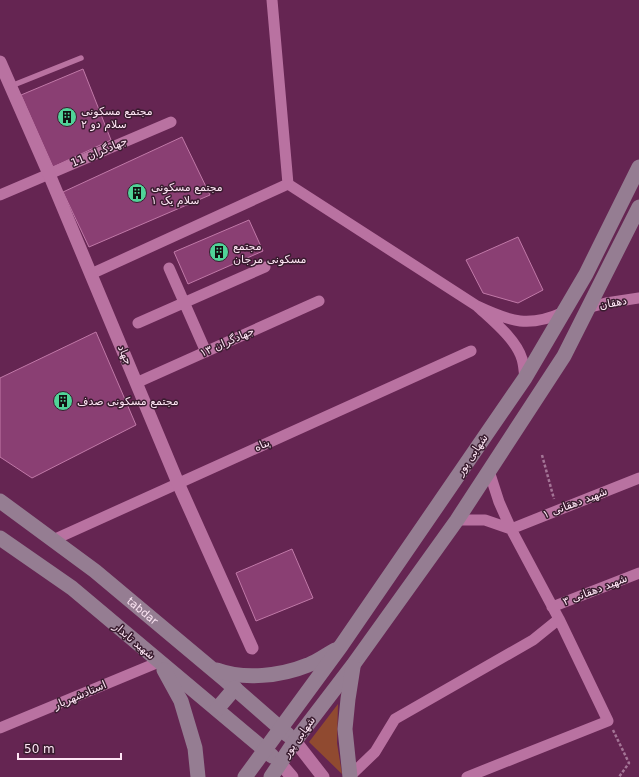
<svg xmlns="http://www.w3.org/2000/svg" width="639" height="777" font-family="'DejaVu Sans',Cairo,sans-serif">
	<rect width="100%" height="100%" fill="#652552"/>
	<path fill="#904a30" d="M338,704l-1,39 5,31 -33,-32z"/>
	<path fill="#8a3f73" stroke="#c179a8" d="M83,69l28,71 -58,27 -32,-72z
		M182,137l28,58 -121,52 -26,-55z
		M249,220l14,31 -75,33 -14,-32z
		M518,237l25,53 -25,13 -35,-10 -17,-33z
		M96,332l40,93 -104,53 -32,-21v-79z
		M292,549l21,49 -57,23 -20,-48z"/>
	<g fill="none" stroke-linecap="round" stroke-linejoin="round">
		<path stroke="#a47596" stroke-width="2.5" stroke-dasharray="3 2" stroke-linecap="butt" d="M542,455l12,44
			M613,730l16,33 -10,14"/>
		<path stroke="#b972a1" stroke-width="5.5" d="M11,86l70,-28"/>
		<path stroke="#b972a1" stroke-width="11" d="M272,0l16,184
			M288,184l189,122
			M0,195l171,-73
			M169,268l37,84
			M91,274l197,-90
			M587,308l19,-5 33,-5
			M138,323l127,-56
			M525,378c-1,-6 -1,-13 -3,-19 -6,-20 -30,-39 -45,-53 34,16 52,22 87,6
			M136,383l183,-82
			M457,520h28l26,9
			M511,529l128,-51
			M53,540l418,-189
			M552,607l87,-34
			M0,728l159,-66
			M350,776l25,-24 20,-33 138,-79 26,-21
			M467,777l141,-56 -49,-102 -48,-90 -12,-27 -10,-31"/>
		<path stroke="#b972a1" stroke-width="13" d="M0,62l49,112 129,309 74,165
			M295,741l28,36
			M280,763l12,14"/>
		<g stroke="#957d92" stroke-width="15">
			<path id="s1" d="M0,501l95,70 129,108 64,56"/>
			<path d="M0,538l72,50 200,168"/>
			<path d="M164,670l17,31 14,47 3,29"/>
			<path d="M217,670c27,10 64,6 91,-5 9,-3 18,-10 27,-15"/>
			<path d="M217,709l18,-21"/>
			<path d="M245,777l96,-131 184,-268 61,-104 53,-107"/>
			<path d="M271,777l24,-36 58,-76 104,-145 107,-164 75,-149"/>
			<path d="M350,777l-5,-48 3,-30 5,-32"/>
		</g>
	</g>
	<defs>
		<g id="building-disc" transform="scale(1)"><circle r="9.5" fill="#50d398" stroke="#391c2f"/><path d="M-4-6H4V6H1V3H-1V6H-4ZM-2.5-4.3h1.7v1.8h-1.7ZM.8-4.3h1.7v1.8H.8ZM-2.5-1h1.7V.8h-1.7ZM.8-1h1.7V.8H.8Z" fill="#111"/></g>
	</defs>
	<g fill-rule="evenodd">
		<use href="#building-disc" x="67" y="117"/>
		<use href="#building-disc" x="137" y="193"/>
		<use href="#building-disc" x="219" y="252"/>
		<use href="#building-disc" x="63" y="401"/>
	</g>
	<g text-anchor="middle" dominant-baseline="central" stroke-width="3" stroke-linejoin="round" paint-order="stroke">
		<g font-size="11" fill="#fee6f5" stroke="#391c2f" text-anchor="start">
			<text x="81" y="111">مجتمع مسکونی<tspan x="81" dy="13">سلام دو ۲</tspan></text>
			<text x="151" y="187">مجتمع مسکونی<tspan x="151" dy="13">سلام یک ۱</tspan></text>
			<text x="233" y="246">مجتمع<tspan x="233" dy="13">مسکونی مرجان</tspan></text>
			<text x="77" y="401">مجتمع مسکونی صدف</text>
		</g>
		<g font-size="11" fill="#fee6f5" stroke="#391c2f">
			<text transform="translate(99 152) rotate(-23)">جهادگران 11</text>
			<text transform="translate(613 303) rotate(-11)">دهقان</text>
			<text transform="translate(227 342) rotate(-24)">جهادگران ۱۳</text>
			<text transform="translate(125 355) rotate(67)">جهاد</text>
			<text transform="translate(262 445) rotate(-24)">پناه</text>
			<text transform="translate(472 455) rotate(-56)">شهابی پور</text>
			<text transform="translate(575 503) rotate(-21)">شهید دهقانی ۱</text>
			<text transform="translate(595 590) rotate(-21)">شهید دهقانی ۳</text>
			<text stroke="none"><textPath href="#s1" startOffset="180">tabdar</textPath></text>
			<text transform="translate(134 641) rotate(40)">شهید تابدار</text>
			<text transform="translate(80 695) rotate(-23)">استادشهریار</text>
			<text transform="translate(299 737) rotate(-54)">شهابی پور</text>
		</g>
	</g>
	<path d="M18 753v6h103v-6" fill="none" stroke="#fee6f5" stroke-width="2"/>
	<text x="24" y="753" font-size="12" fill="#fee6f5" stroke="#391c2f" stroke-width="3" paint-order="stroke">50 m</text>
</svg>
